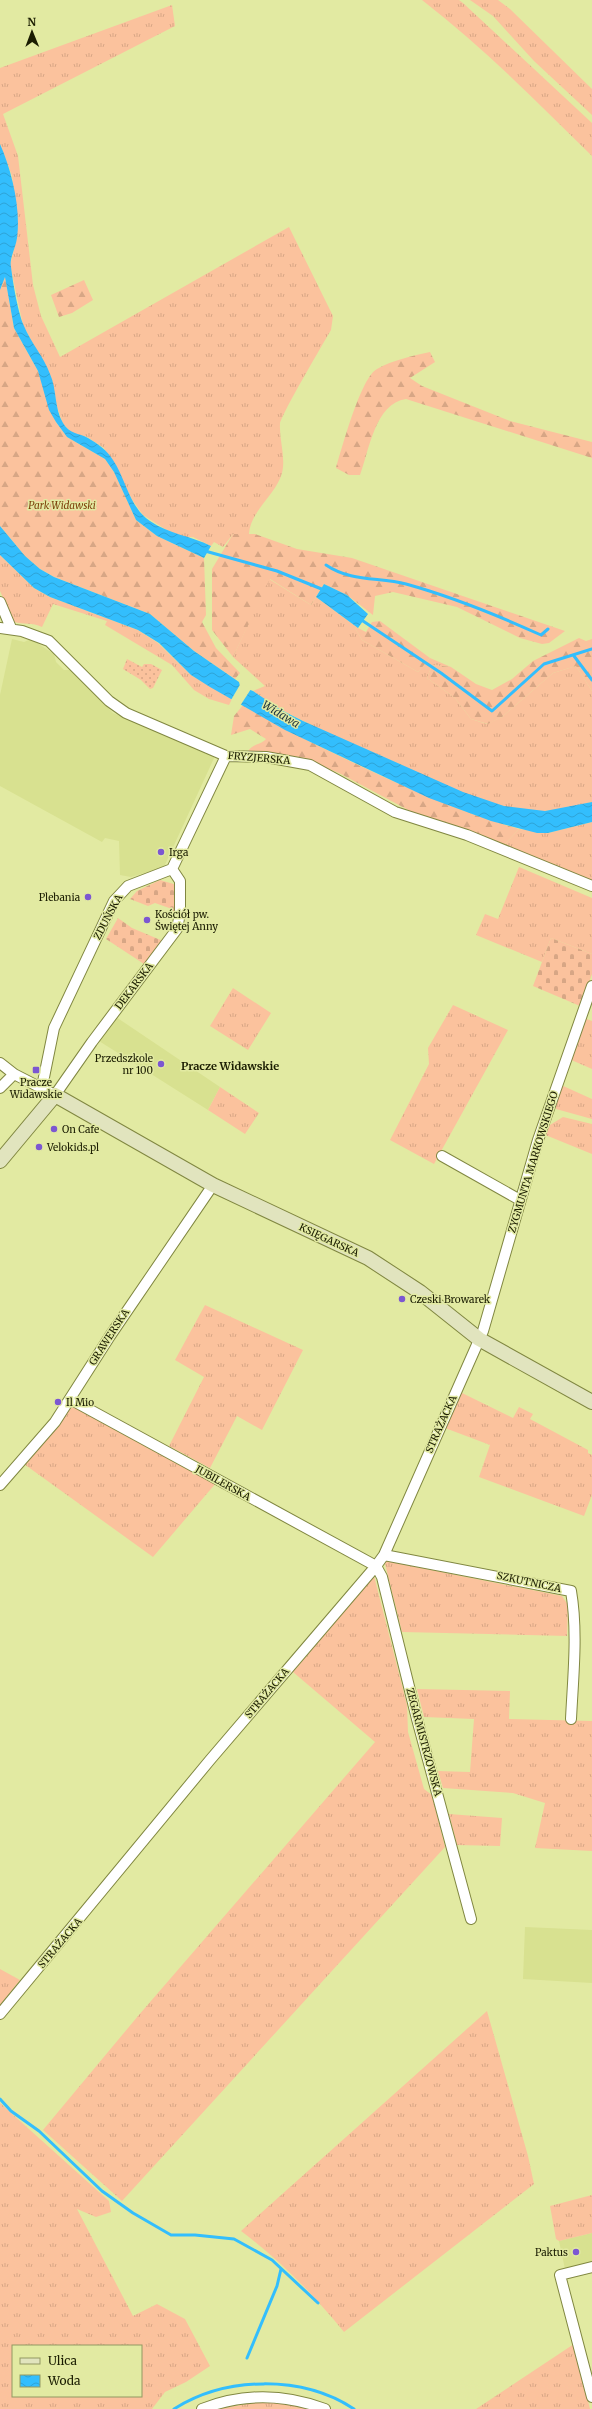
<svg xmlns="http://www.w3.org/2000/svg" width="592" height="2409" font-family="Merriweather,serif">
	<defs>
		<pattern id="grass-tufts" width="24" height="20" patternUnits="userSpaceOnUse"><rect width="24" height="20" fill="#fbc29d"/><path d="M3 7l-1-3M5 7V3M7 7l1-3M15 17l-1-3M17 17v-4M19 17l1-3" fill="none" stroke="#d7a685"/></pattern>
		<pattern id="forest-firs" width="22" height="20" patternUnits="userSpaceOnUse"><rect width="22" height="20" fill="#fbc29d"/><path d="M5 1l3.5 6h-7zM16 11l3.5 6h-7z" fill="#d7a685"/></pattern>
		<pattern id="cemetery-stones" width="16" height="16" patternUnits="userSpaceOnUse"><rect width="16" height="16" fill="#fbc29d"/><path d="M2 7V4a2 2 0 0 1 4 0v3zM10 15v-3a2 2 0 0 1 4 0v3z" fill="#d7a685"/></pattern>
		<pattern id="park-dots" width="8" height="8" patternUnits="userSpaceOnUse"><rect width="8" height="8" fill="#fbc29d"/><path d="M2 2h.1M6 6h.1" fill="none" stroke="#d7a685" stroke-width="1.8" stroke-linecap="round"/></pattern>
		<pattern id="water-waves" width="16" height="10" patternUnits="userSpaceOnUse"><rect width="16" height="10" fill="#33befd"/><path d="M0 5q4-4 8 0t8 0" fill="none" stroke="#2da3d7"/></pattern>
	</defs>
	<rect width="100%" height="100%" fill="#e2eaa2"/>
	<path fill="#d8e190" d="M12,639l12,3 7,-3 23,15 2,8 8,8h7l42,43 102,43 -51,111 -33,10 -11,-2 -1,-34 -14,-3 -3,4 -102,-56v-91z
		M116,1017l104,70 -12,23 -109,-69z
		M525,1927l67,3v53l-69,-4z
		M592,2233v29l-27,7 -6,-28z"/>
	<path fill="url(#grass-tufts)" fill-rule="evenodd" d="M422,0h37l4,3 129,120v33c-55,-54 -109,-109 -170,-156z
		M470,0h28l12,9 82,80v26l-58,-54 -41,-45z
		M172,5l3,21 -172,88 15,42 15,129 8,31 19,41 229,-130 44,89 -2,14c-8,14 -50,85 -51,94 -1,16 6,33 2,49 -6,22 -32,38 -33,61h-16l-10,13 -9,-5 -3,4 -18,-9h-10l-18,-8 -22,-14 -10,-14 -29,-53 -17,-11 -15,-4 -9,-9 -6,-17 -5,-27 -29,-55 -13,-60 7,-28v-17l-5,-44 -12,-32v-76z
		M0,555l34,33 16,9 88,33 20,13 33,32 41,24 -3,6 -20,-6 -15,-9 -22,-25 -67,-40 2,-4 -54,-17 -11,23c-10,-5 -18,-2 -28,-5l-14,-31z
		M269,579l42,26 5,-8 42,31h-3l7,12 56,32 12,-14 21,9 -19,-2 -5,13 28,20 16,21 16,5 15,-7 51,-44 23,-7 16,25v111c-24,6 -47,12 -72,8 -45,-8 -88,-31 -130,-50 -46,-21 -96,-39 -137,-69l12,-5 -32,-29z
		M592,822v59l-88,-36 15,-16 29,4z
		M519,867l73,31v56l-41,-16 -9,24 -66,-27 9,-21 13,5z
		M233,988l38,25 -23,37 -38,-24z
		M453,1005l55,25 -74,134 -44,-24 39,-76 -1,-16z
		M584,1018l8,3v48l-23,-10z
		M561,1085l31,14v20l-36,-10 -1,-7z
		M220,1087l39,26 -14,21 -37,-24z
		M563,1117l29,7v30l-49,-20 2,-6z
		M205,1305l98,45 -41,80 -25,-14 -27,52 -41,-22 35,-69 -29,-17z
		M460,1392l53,26 6,-11 14,7 -3,5 58,31v3l4,2v40l-8,21 -105,-39 11,-32 -45,-17z
		M73,1406l143,77 -63,74 -129,-93z
		M386,1561l176,35 6,9 -1,31 -165,-4 -17,-68z
		M374,1576l33,129 1,27 16,57 8,6 13,52 -323,354 -79,-71 95,-114 237,-274 -82,-70z
		M417,1689l93,2 -1,28 83,2v130l-57,-3 10,-45 -32,-10 -70,-5 -5,-17 32,1 4,-53 -50,-2z
		M449,1814l53,4 -2,28 -43,-1z
		M0,1969l20,11 -20,25z
		M487,2011l41,145 6,28 -190,148c-31,-38 -64,-72 -103,-101z
		M0,2103l109,98 2,11 -15,5 -19,-8 56,107 24,-12 28,15 25,47 -24,16 -21,10 -13,17h-152zM13,2346h128v50h-128z
		M592,2195v38l-33,8 -3,-2 -6,-33z
		M574,2344l16,65h-114z
		M259,2402l32,2 19,5h-93z"/>
	<path fill="url(#forest-firs)" d="M5,276l9,52 24,43 18,51 11,15 38,22 9,13 22,48 21,16 47,22 2,57 -4,7 14,26 24,25 -5,6 -41,-28 -44,-37 -96,-37 -14,-8 -15,-13 -25,-30v-236z
		M84,280l9,20 -21,13 -13,4 -8,-22z
		M430,352l5,10 -25,16 12,8 88,35 82,21v16l-186,-59c-31,4 -37,52 -46,76h-11l-13,-7c6,-20 25,-91 41,-99 16,-9 35,-13 53,-17z
		M233,534h22l42,15 55,9 213,73 -16,12 -7,1 -22,-6 -63,-31 -64,-15 -18,4 -2,19 -26,-20 -23,-11 -13,21 -41,-26 -37,78 -21,-27v-61z
		M380,621l50,37 -12,14 -56,-32 -7,-12h3l8,4 6,-10z
		M579,638l7,3 6,-2v52l-16,-25 -23,7 -51,44 -14,7 -17,-5 -16,-21 -28,-20 5,-13 19,2 25,17 16,6 20,-11 21,-18z
		M243,705c46,28 94,50 143,73 44,19 86,38 133,51l-15,16 -79,-26 -86,-46 -40,-16 -51,-5c3,-8 13,-7 18,-13l-16,-10 -19,6 3,-19z"/>
	<path fill="url(#cemetery-stones)" d="M160,880l17,5v30l-4,-1 -1,-5 -17,-6 -7,3 -18,-7 7,-8z
		M118,918l14,10 31,13 -19,23 -38,-25z
		M551,938l41,16v20l-12,32 -47,-20z"/>
	<path fill="url(#park-dots)" d="M127,659l15,8 2,-3h7l11,6 -9,18 -3,1 -9,-9 -18,-11z"/>
	<path fill="url(#water-waves)" d="M0,144c12,27 21,65 17,94 -1,9 -8,21 -6,29 2,16 7,46 13,59 7,17 20,31 26,48 7,15 4,34 13,49 6,11 16,10 25,15 10,6 19,12 25,22 13,19 16,47 37,61 19,13 41,15 61,25l-7,12 -47,-22 -21,-16 -22,-48 -9,-13 -38,-22 -11,-15 -7,-12 -11,-39 -24,-43 -9,-51 -5,13z
		M0,526l25,30 15,13 14,8 96,37 44,37 45,31 1,4 13,5 30,20 20,10 160,71 41,14 41,5 47,-9v20l-44,11h-11l-46,-12 -62,-23 -144,-68 -75,-43 -19,-12 -32,-32 -21,-13 -88,-33 -16,-9 -34,-33z
		M324,584l23,11 21,19 -10,14 -42,-31z"/>
	<path fill="#e2eaa2" d="M241,683l10,6 -11,17 -9,-6z"/>
	<g fill="none" stroke-linecap="round" stroke-linejoin="round">
		<path stroke="#33befd" stroke-width="3" d="M205,551l72,20 47,19
			M326,565c25,17 52,12 80,19 47,13 91,31 135,51l7,-6
			M360,619l81,54 51,38 52,-47 48,-15
			M574,656l18,24
			M0,2099l11,12 28,20 63,60 31,22 38,22h24l39,4 38,21 46,43
			M247,2358l30,-72 4,-17
			M174,2409c52,-33 128,-34 180,0"/>
		<g stroke="#808741" stroke-width="12">
			<path id="street" d="M0,602l11,26
				M0,628l22,3 27,10 60,60 17,12 100,43 40,1 44,8 85,47 72,23 125,51
				M0,1063l14,11 41,21 37,-53 85,-113 3,-16v-32l-8,-12
				M42,1087l12,-59 60,-127 14,-15 44,-17 54,-113
				M0,1088l14,-14
				M442,1156l78,44
				M70,1399l306,167 6,11 35,142 54,200
				M0,1485l55,-63 55,-86 103,-151
				M384,1555l187,36c7,41 2,86 0,128
				M0,2014l210,-254 166,-194 8,-11 99,-224 55,-191 54,-154
				M592,2267l-32,8 32,122
				M202,2409c41,-16 83,-15 123,0"/>
		</g>
		<g stroke="#808741" stroke-width="16">
			<path id="secondary" d="M0,1161l55,-66 158,90 155,73 52,34 59,47 113,63"/>
		</g>
		<use href="#street" stroke="#fff" stroke-width="10"/>
		<use href="#secondary" stroke="#e1e4be" stroke-width="14"/>
	</g>
	<g fill="#7c57d1" stroke="#e2eaa2" stroke-width="1.5">
		<circle cx="161" cy="852" r="4"/>
		<circle cx="88" cy="897" r="4"/>
		<circle cx="147" cy="920" r="4"/>
		<circle cx="161" cy="1064" r="4"/>
		<rect x="32" y="1066" width="8" height="8" rx="2"/>
		<circle cx="54" cy="1129" r="4"/>
		<circle cx="39" cy="1147" r="4"/>
		<circle cx="402" cy="1299" r="4"/>
		<circle cx="58" cy="1402" r="4"/>
		<circle cx="576" cy="2252" r="4"/>
	</g>
	<g text-anchor="middle" dominant-baseline="central" stroke-width="3" stroke-linejoin="round" paint-order="stroke">
		<g font-size="10" font-style="italic" fill="#7e400b" stroke="#e2eaa2">
			<text x="62" y="505">Park Widawski</text>
		</g>
		<g font-size="10" fill="#1a1c01" stroke="#e2eaa2">
			<text transform="translate(259 758) rotate(5)">FRYZJERSKA</text>
			<text transform="translate(108 917) rotate(-62)">ZDUŃSKA</text>
			<text transform="translate(134 986) rotate(-53)">DEKARSKA</text>
			<text transform="translate(533 1162) rotate(-73)">ZYGMUNTA MARKOWSKIEGO</text>
			<text transform="translate(329 1240) rotate(25)">KSIĘGARSKA</text>
			<text transform="translate(109 1337) rotate(-57)">GRAWERSKA</text>
			<text transform="translate(441 1424) rotate(-66)">STRAŻACKA</text>
			<text transform="translate(223 1483) rotate(29)">JUBILERSKA</text>
			<text transform="translate(529 1582) rotate(12)">SZKUTNICZA</text>
			<text transform="translate(267 1693) rotate(-50)">STRAŻACKA</text>
			<text transform="translate(424 1742) rotate(75)">ZEGARMISTRZOWSKA</text>
			<text transform="translate(60 1943) rotate(-50)">STRAŻACKA</text>
		</g>
		<g font-size="10" fill="#1a1c01" stroke="#e2eaa2" text-anchor="start">
			<text x="169" y="852">Irga</text>
			<text x="80" y="897" text-anchor="end">Plebania</text>
			<text x="155" y="914">Kościół pw.<tspan x="155" dy="12">Świętej Anny</tspan></text>
			<text x="153" y="1058" text-anchor="end">Przedszkole<tspan x="153" dy="12">nr 100</tspan></text>
			<text x="36" y="1082" text-anchor="middle">Pracze<tspan x="36" dy="12">Widawskie</tspan></text>
			<text x="62" y="1129">On Cafe</text>
			<text x="47" y="1147">Velokids.pl</text>
			<text x="410" y="1299">Czeski Browarek</text>
			<text x="66" y="1402">Il Mio</text>
			<text x="568" y="2252" text-anchor="end">Paktus</text>
		</g>
		<g font-size="11" font-style="italic" fill="#1e333f" stroke="#e2eaa2">
			<text transform="translate(281 714) rotate(31)">Widawa</text>
		</g>
		<g font-size="11" font-weight="bold" fill="#1a1c01" stroke="#e2eaa2">
			<text x="230" y="1066">Pracze Widawskie</text>
		</g>
	</g>
	<rect x="12" y="2345" width="130" height="52" fill="#e2eaa2" stroke="#929862"/>
	<rect x="20" y="2358" width="20" height="6" fill="#e1e4be" stroke="#929862"/>
	<text x="48" y="2365" font-size="12" fill="#1a1c01">Ulica</text>
	<rect x="20" y="2375" width="20" height="12" fill="url(#water-waves)" stroke="#929862"/>
	<text x="48" y="2385" font-size="12" fill="#1a1c01">Woda</text>
	<g transform="translate(32 32) rotate(359)" stroke="#e2eaa2" stroke-width="3" paint-order="stroke">
	<path d="M0-3L7 15L0 10L-7 15Z" fill="#1a1c01"/>
	<text y="-6" font-size="11" font-weight="bold" text-anchor="middle" fill="#1a1c01">N</text>
	</g>
</svg>
